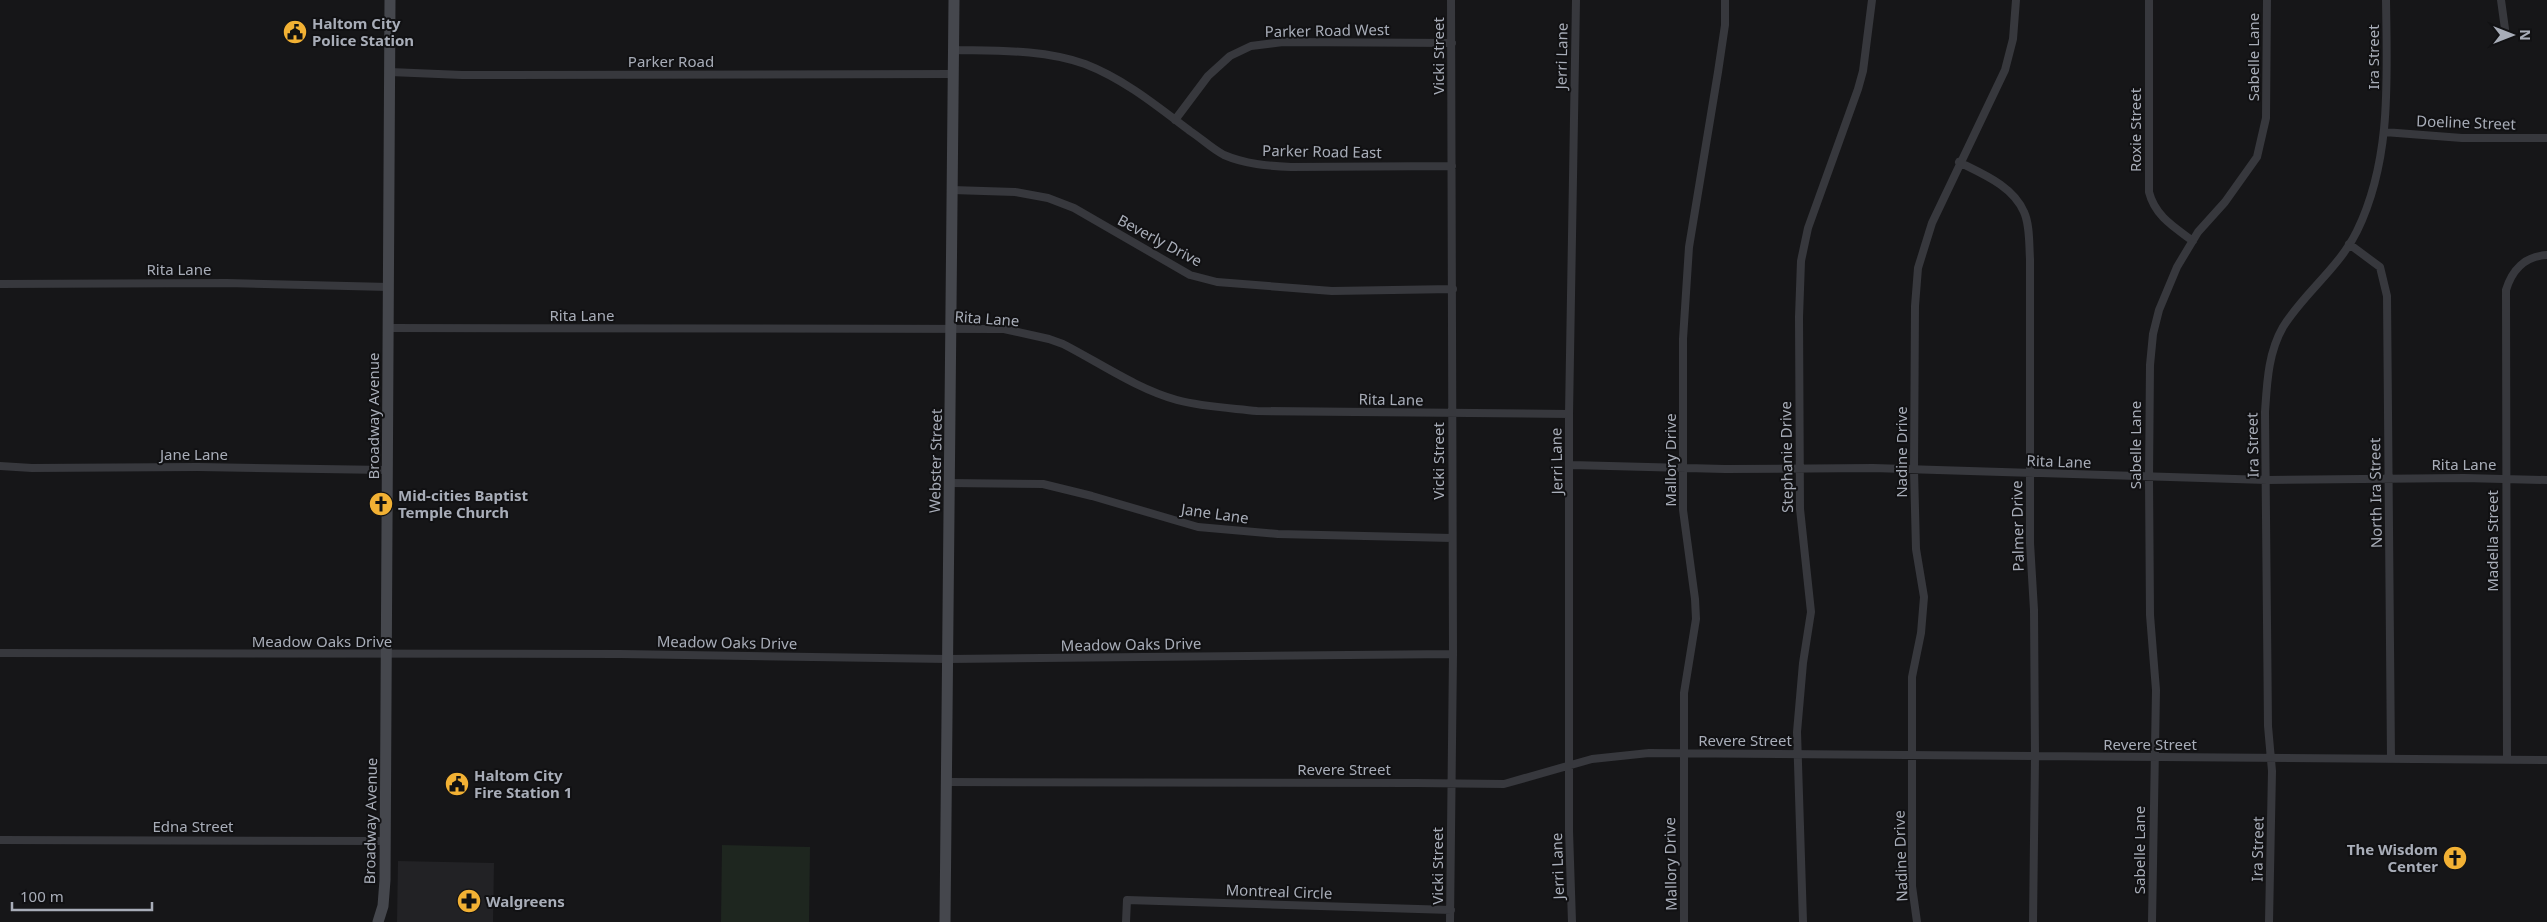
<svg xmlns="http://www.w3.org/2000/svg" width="2547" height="922" font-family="'Noto Sans',sans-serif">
	<rect width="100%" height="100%" fill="#161618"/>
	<path fill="#222225" d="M398,861l96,2 -1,59h-96z"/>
	<path fill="#1e261f" d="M722,845l88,2 -1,75h-88z"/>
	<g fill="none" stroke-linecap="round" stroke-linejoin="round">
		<path stroke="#37383d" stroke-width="8" d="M2149,0v192c6,24 25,35 44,49
			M2501,0l4,29
			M953,50c44,1 89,-1 132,14 39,15 72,42 105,67 11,7 22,18 34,24 21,9 44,11 67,12l161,-1
			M390,72l72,3 491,-1
			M1175,120l33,-44 22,-20 21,-10 32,-4 169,1
			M2384,132l78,6h85
			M1959,162c24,12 54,24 65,50 6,13 5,32 6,47v284l4,67 1,147 -2,165
			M952,190l63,2 33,6 26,10 116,67 27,7 115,9 121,-2
			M2349,244l31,23 7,29 4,463
			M0,284l227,-1 162,4
			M388,328l616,1 45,10 14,5c37,19 74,45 114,56 26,7 54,8 80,11l312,3
			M1571,465l154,4 148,-1 394,12 197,-2 83,2
			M0,466l32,2 166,-1 189,3
			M949,483l94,1 49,12 106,31 80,7 174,4
			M0,653l621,1 327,5 505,-5
			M2507,760l-1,-470c6,-20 19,-34 41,-35
			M947,782l469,1 88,1 88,-25 57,-6 898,7
			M0,840l385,1
			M1126,922l1,-22 324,10
			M1450,922l3,-268 -2,-654
			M1572,922l-3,-91v-417l7,-414
			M1684,922v-229l12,-74 -1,-20 -12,-89v-171l6,-92 29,-175 7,-47v-25
			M1803,922l-6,-190 6,-69 8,-51 -11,-103 -1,-192 2,-56 7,-33 50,-139 5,-18 9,-71
			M1917,922l-5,-36v-209l9,-44 3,-36 -8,-48 -2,-79 1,-164 3,-38 14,-45 73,-153 8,-31 3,-39
			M2152,922l4,-232 -6,-75 -1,-137 1,-113 3,-31 6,-24 18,-43 21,-35 27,-30 32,-45 9,-39 1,-118
			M2269,922l3,-151 -4,-45 -3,-314c2,-29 3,-59 18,-85 21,-34 56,-59 74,-96 35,-72 30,-153 29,-231"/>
		<path stroke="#45474d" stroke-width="11" d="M378,922l5,-16 2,-26 5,-880
			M945,922l9,-922"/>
	</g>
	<defs>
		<g id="civic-disc" transform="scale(1.25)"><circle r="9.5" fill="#f2b134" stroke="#111113"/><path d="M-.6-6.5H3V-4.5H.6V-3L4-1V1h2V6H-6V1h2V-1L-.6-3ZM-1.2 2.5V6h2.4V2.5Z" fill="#111"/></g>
		<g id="church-disc" transform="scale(1.25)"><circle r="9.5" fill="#f2b134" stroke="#111113"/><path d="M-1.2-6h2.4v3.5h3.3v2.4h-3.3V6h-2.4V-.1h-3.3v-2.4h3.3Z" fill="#111"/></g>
		<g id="pharmacy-disc" transform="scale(1.25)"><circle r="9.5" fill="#f2b134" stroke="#111113"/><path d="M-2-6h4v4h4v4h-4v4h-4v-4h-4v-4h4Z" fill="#111"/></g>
	</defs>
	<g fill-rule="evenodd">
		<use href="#civic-disc" x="295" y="32"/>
		<use href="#church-disc" x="381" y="504"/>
		<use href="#civic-disc" x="457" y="784"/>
		<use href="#church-disc" x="2455" y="858"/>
		<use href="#pharmacy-disc" x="469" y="901"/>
	</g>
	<g text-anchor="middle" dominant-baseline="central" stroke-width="4" stroke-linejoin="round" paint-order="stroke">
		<g font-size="15" font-weight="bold" fill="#a8adb8" stroke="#111113" text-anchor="start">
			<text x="312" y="23">Haltom City<tspan x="312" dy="17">Police Station</tspan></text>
			<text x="398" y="495">Mid-cities Baptist<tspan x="398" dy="17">Temple Church</tspan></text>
			<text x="474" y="775">Haltom City<tspan x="474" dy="17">Fire Station 1</tspan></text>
			<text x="2438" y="849" text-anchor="end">The Wisdom<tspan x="2438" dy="17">Center</tspan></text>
			<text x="486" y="901">Walgreens</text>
		</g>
		<g font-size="15" fill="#a8adb8" stroke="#111113">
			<text transform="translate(1327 30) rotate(-1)">Parker Road West</text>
			<text transform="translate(1438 56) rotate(-90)">Vicki Street</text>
			<text transform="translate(1561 56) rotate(-89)">Jerri Lane</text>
			<text transform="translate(2253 57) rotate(-90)">Sabelle Lane</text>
			<text transform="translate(2373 57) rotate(-90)">Ira Street</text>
			<text x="671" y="61">Parker Road</text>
			<text transform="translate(2466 122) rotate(2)">Doeline Street</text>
			<text transform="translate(2135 130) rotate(-90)">Roxie Street</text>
			<text transform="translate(1322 151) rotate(1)">Parker Road East</text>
			<text transform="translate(1160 240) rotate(28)">Beverly Drive</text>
			<text x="179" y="269">Rita Lane</text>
			<text x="582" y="315">Rita Lane</text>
			<text transform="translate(987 318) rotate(4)">Rita Lane</text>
			<text transform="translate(1391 399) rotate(1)">Rita Lane</text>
			<text transform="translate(373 416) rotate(-90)">Broadway Avenue</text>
			<text transform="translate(2135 445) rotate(-90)">Sabelle Lane</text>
			<text transform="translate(2252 445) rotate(-91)">Ira Street</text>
			<text transform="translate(1901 452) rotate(-90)">Nadine Drive</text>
			<text x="194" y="454">Jane Lane</text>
			<text transform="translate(1786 457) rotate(-91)">Stephanie Drive</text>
			<text transform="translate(1670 460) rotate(-90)">Mallory Drive</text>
			<text transform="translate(935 461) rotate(-89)">Webster Street</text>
			<text transform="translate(1438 461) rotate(-90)">Vicki Street</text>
			<text transform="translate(1556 461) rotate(-91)">Jerri Lane</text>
			<text transform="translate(2059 461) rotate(2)">Rita Lane</text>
			<text x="2464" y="464">Rita Lane</text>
			<text transform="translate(2375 493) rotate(-91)">North Ira Street</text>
			<text transform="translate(1215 513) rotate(8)">Jane Lane</text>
			<text transform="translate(2017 526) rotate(-91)">Palmer Drive</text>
			<text transform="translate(2492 541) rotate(-90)">Madella Street</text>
			<text x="322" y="641">Meadow Oaks Drive</text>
			<text transform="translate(727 642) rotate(1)">Meadow Oaks Drive</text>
			<text transform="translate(1131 644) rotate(-1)">Meadow Oaks Drive</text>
			<text x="1745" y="740">Revere Street</text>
			<text x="2150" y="744">Revere Street</text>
			<text x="1344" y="769">Revere Street</text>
			<text transform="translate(370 821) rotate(-89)">Broadway Avenue</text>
			<text x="193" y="826">Edna Street</text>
			<text transform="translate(2257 849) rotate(-89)">Ira Street</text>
			<text transform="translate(2139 850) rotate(-90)">Sabelle Lane</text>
			<text transform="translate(1900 856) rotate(-92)">Nadine Drive</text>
			<text transform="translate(1670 864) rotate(-91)">Mallory Drive</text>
			<text transform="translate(1437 866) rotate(-90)">Vicki Street</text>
			<text transform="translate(1557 866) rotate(-92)">Jerri Lane</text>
			<text transform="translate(1279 891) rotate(2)">Montreal Circle</text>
		</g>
	</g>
	<g transform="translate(2512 35) rotate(90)" stroke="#111113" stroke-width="4" paint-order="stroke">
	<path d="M0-4L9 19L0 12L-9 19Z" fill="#a8adb8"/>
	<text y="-8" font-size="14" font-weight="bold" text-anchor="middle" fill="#a8adb8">N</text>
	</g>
	<path d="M12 902v8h140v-8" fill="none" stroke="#a8adb8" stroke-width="2.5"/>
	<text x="20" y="902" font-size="15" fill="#a8adb8" stroke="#111113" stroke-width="4" paint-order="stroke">100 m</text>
</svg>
